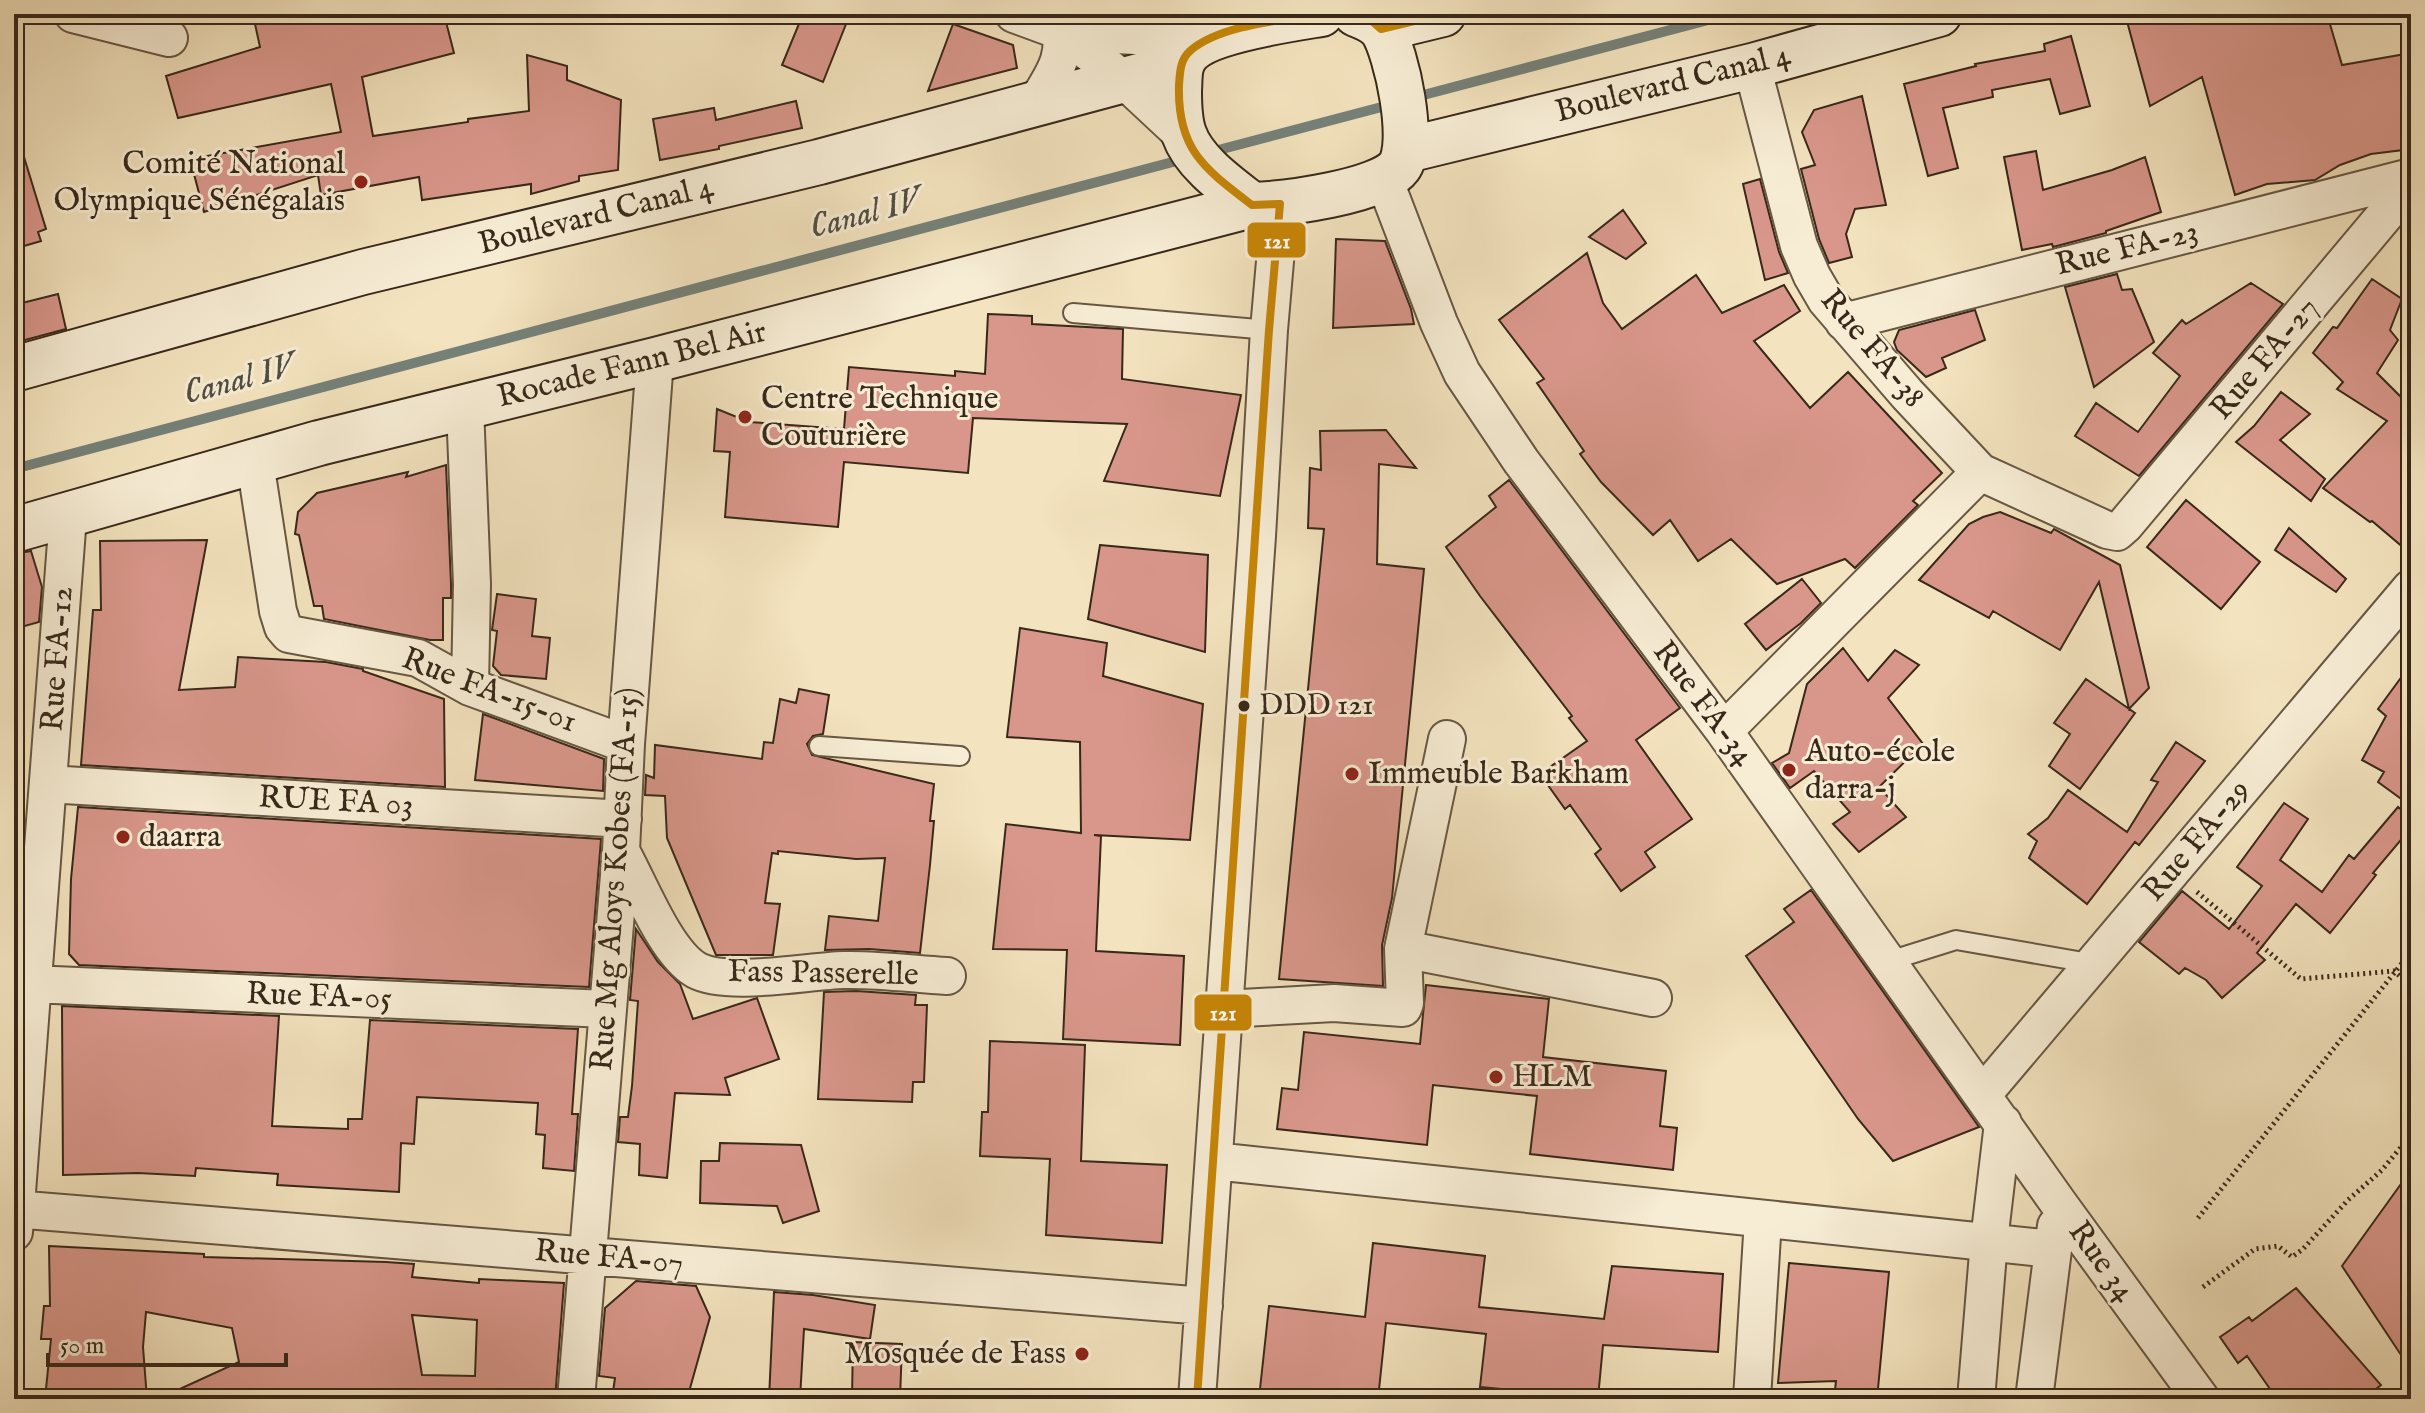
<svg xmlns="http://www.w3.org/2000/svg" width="2425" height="1413" font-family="'IM FELL English',serif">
	<rect width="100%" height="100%" fill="#f3e3be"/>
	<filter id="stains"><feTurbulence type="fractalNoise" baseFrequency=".0025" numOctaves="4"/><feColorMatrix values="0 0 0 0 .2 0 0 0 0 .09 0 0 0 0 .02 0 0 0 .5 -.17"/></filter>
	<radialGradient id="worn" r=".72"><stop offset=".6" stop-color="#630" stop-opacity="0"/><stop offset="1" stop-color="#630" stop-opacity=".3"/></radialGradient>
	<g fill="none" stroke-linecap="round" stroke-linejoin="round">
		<path stroke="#758179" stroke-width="10" d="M1412,98l319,-84
			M1207,153l186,-49
			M14,469l1170,-310"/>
	</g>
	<path fill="#d9978b" stroke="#38281a" stroke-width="2" fill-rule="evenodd" d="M301,14h143l10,39 -92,24 11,59 95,-14v-3l61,-8 -2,-56 40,11v14l54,20 -3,70 -39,6v5l-48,13v-10l-109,16 -3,-23 -98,18 -3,-20 -114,37 -14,-53 151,-27 -10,-48 -153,34 -12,-42 94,-29 -5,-23z
		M803,14h47l-27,68 -41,-17z
		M2125,14h202l15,51 69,-12v96l-40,5 -31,11 -25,15 -48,4 -32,11 -33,-118 -52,29z
		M953,24l60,21 4,23 -89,23z
		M2071,36l19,70 -30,8 -10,-35 -58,11 1,7 -50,11 15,60 -30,8 -24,-92 72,-18 -1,-2 70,-13 -1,-7z
		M1862,96l24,109 -31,4 -9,25 6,23 -23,6 -10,-24 -18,-70 14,-4 -13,-33 12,-22z
		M796,101l6,27 -83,18v3l-59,11 -7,-41 61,-11 2,12z
		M14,144h6l26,85 -8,3 3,9 -27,8z
		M2036,151l7,39 69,-20 33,-13 16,55 -55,19v2l-53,14 -1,-3 -30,6 -18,-93z
		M1760,179l19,73 9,21 -23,7 -22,-96z
		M1623,210l23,33 -20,16 -37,-22z
		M1336,239l49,2 26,68 3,15 -81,4z
		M1587,253l16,50 19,26 74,-54 26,38 62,-28 16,26 -46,30 56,67 38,-36 94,101 -29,28 5,4 -63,63 -10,-9 -68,25 -46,-45 -33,22 -28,-41 -17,15 -52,-53 -21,-28 4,-3 -47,-68 7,-4 -45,-59z
		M2117,274l5,16 10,-1 22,53 -60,45 -29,-100z
		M2372,279l30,20 -12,31 8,10 -21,33 28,28 6,-6v159l-39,-33 -2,1 -47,-34 64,-67 -50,-32 6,-7 -30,-29 20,-26 4,1z
		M2251,283l32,21 -144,172 -64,-40 21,-33 42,29 42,-56 -27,-23 29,-33 4,4z
		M58,294l8,35 -52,14v-38z
		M1975,310l10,30 -43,18 4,10 -20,9 -29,-27 -3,-8 5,-12z
		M988,314l44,2v8l91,5 -1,50 119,16 -21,101 -116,-15 23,-57 -154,-6 -5,55 -124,-11 -6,65 -113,-10 5,-65 -16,-1 3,-42 32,13 95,7 5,-62 106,9v-5l30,3z
		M2281,392l29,22 -30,26 45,39 -14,22 -75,-59 18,-16z
		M1386,430l30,38 -37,-4 -2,100 47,5 -32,329 -10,47 1,41 -104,-7 45,-450 -16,-1 2,-60 11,2 -1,-39z
		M446,465l5,119v14h-8v42h-13l-106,-21 -2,-13h-8l-15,-71 -4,-1 3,-22 19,-19 91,-21 -2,5z
		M1509,480l171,228 -44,32 56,79 -47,33 10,15 -34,24 -26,-37 6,-5 -31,-44 -5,4 -25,-35 47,-33 -18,-23 3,-2 -92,-120 -34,-49 50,-40 -7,-11z
		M2186,500l74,62 -39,47 -74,-62z
		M2000,512l51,21 3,-4 66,36 29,123 -20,21 -30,-127 -39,68 -67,-39 -4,7 -70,-38 50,-56 14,-7z
		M2289,528l57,51 -10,13 -61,-42z
		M207,540l-28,150 56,-3 3,-30 88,5 37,7v2l81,28 1,88 -364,-22 12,-155h8l-1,-69z
		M1100,545l108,10 -3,97 -117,-33z
		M31,551l11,36 -3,35 -25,7v-75z
		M1802,579l19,24 -20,20 -35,27 -21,-26z
		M497,594l39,5 -4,37 18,2 -4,41 -45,-4 -8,-9 4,-35 -5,-1z
		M1020,628l87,15 -4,33 100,28 -13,136 -96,-5 7,1 -5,115 88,5 -4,89 -117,-6 4,-89 -74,-1 13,-125 75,9 -1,-91 -73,-5z
		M1843,648l25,33 27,-31 24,15 -31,33 35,46 -44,43 27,30 -47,35 -26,-28 17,-12 -36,-41 -24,17 -18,-25 17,-10 18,-69z
		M2411,664v142l-33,-24 6,-10 -22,-12 24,-44 -8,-7z
		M2086,679l49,34 -55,76 -31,-23 21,-32 -16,-11z
		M799,689l30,6 -6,39 -10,2 -6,8 5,11 122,29 -4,37h4l-4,44 -10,88 -51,-4 -44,1 4,-34 49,5 7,-63 -29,1 -78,-8v3l-6,-1 -7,50 15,1 -7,51h-57l-49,-117 -2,-42 -20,-1 1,-20 8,3 1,-33 107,14 2,-17 9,1 7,-44 16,4z
		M483,714l121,45 -1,32 -128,-11z
		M2176,742l29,19 -66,84 -4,-3 -48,62 -58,-46 8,-17 -9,-7 20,-16 20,-28 59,42 31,-50 -7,-2z
		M2284,803l24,16 -28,41 42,32 27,-37 5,4 44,-52 13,11v10l-38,45 3,2 -46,58 -34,-29 -39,49 8,7 -43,38 -16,-18 -21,-12 -6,6 -40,-32 43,-51 47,38 33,-43 -25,-19z
		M78,807l523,32 -12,148 -510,-22 -10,-11 2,-75z
		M1811,890l168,237 -86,34 -35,-42 -112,-163 48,-34 -10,-13z
		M636,929l22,33 22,22 13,35 64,-21 22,61 -54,19 5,17 -55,-2 -8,85 -28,-3 1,-31 -22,-2 2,-25h8l4,-31 6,-85 -8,-1z
		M1426,985l123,14 -6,58 123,14 -6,55 17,2 -4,42 -143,-16 7,-58 -104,-11 -6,60 -150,-16 5,-41 16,2 6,-58 116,12z
		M856,991l60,4 -1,10h12l-3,77h-11l-1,20 -94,-3 6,-107z
		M62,1006l217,10 -7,110 76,3v-10h14l8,-99 208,9 -6,85h6l-4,57 -31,-3 2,-33 -9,-1 2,-31 -121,-6 -3,47 -13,-1 -2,49 -122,-7 1,-11 -82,-6 -1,8 -57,-3 -75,2z
		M990,1041l95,4 -4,116 86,4 -5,78 -116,-8 4,-76 -70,-3 2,-44h6z
		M720,1143l81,2 18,66 -36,12 -6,-17 -77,-3 1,-42h18z
		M2411,1170v200l-69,-104z
		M1373,1243l112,13 -6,51 125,12 8,-53 111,8 -5,78 -115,-7 -5,53 -118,-11 6,-53 -100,-11 -8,76h-33l-85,-10 9,-83 96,11z
		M49,1246l155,8v3l182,5 28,2 -2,13 67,6v-4l85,4 -9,116h-397l81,-37 -7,-34 -86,-16 -3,35 4,52h-102l6,-60h-10l3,-33h6zM412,1315l65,5 -2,56 -53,-1z
		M1789,1263l100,9 -12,127h-43l2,-18 -58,2z
		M636,1281l60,5 14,31 -23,82h-75l3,-21 -16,-2 6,-68z
		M2296,1288l85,97 -18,14h-86l-30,-43 -9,7 -18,-26 29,-20 3,4z
		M774,1292l39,3 62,10 -5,34 -66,-10 -4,70h-31z
		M853,1342l49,2 -2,55 -48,-2z"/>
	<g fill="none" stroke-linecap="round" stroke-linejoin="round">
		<g stroke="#675743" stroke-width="22">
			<path id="service" d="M1073,313l196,17
				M819,746l141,10
				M1889,961l67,-21 139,24"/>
		</g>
		<g stroke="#675743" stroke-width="40">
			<path id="minor" d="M73,14l96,24
				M1014,14l49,18 144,8
				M1063,32l61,48 60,56
				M1752,66l47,180 13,30 14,24 81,94 73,78 127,58 10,2 8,-7 286,-341
				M1034,106c21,-33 35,-51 24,-91
				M1384,179l55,144 23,50 59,88 203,270 335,473 142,195
				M1844,322l567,-145
				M465,407l7,177 -2,103
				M255,462l23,149 5,16 6,7 129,24 52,29 156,57
				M1724,731l256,-259
				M48,784l575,35
				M621,851c18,32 44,101 75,119 31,17 112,1 147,0 34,-1 70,4 104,6
				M1403,949l250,49
				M31,984l576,25
				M1224,1009l110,-6 69,5 2,-5 -2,-54 44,-210
				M1983,1094l428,-506
				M1214,1161l838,88
				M14,1209l1190,97
				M14,1232l54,-716
				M576,1399l45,-548 5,-107 29,-384
				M1197,1399l60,-863 12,-206 11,-126
				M1752,1399l11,-180
				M1976,1399l13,-158 14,-118
				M2034,1399l22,-173"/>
		</g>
		<g stroke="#38281a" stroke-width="48">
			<path id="secondary" d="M1321,14c-31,5 -109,16 -131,37 -12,12 -10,24 -11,40 0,14 0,29 5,43 10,29 45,53 68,71 31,-1 129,-13 147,-38 17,-23 -2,-114 -17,-137 -7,-9 -16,-12 -26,-16
				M1381,29l62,-15
				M1407,150l345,-84 187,-52
				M14,369l349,-97 456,-110 361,-97
				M14,530l305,-87 336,-83 597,-155"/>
		</g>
		<path stroke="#38281a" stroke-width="5" stroke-dasharray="2 4" stroke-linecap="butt" d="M2197,892l104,87 93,-8 17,15
			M2198,1218l213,-266
			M2203,1287l52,-38 23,-3 14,11 11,-8 45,-49 34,-30 29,-35"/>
		<use href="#service" stroke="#f7edd5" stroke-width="18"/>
		<use href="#minor" stroke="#f7edd5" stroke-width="36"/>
		<use href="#secondary" stroke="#f7edd5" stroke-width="44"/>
		<g stroke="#f7edd5" stroke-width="14">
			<path id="bus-1" d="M1356,14l15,6 10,9 62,-15
				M1197,1399l72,-1069 11,-126 -28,1c-47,-36 -75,-55 -73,-120 1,-13 1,-25 11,-34 29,-26 94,-31 131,-37"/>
		</g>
		<use href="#bus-1" stroke="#c78606" stroke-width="8"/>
	</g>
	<g fill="#8f2418" stroke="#f7edd5" stroke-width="3">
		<circle cx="361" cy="182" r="8"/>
		<circle cx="745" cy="417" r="8"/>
		<circle cx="1789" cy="770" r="8"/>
		<circle cx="1352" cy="774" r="8"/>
		<circle cx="123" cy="837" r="8"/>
		<circle cx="1496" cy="1077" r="8"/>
		<circle cx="1082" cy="1354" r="8"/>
	</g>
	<circle fill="#38281a" stroke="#f7edd5" stroke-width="3" cx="1244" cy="706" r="7"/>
	<g text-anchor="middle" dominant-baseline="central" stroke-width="6" stroke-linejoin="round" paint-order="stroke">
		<g font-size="30" fill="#38281a" stroke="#f7edd5" text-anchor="start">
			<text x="1259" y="706">DDD 121</text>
		</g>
		<g font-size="32" fill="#38281a" stroke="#f7edd5">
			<text transform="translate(1673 84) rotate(-14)">Boulevard Canal 4</text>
			<text transform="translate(596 216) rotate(-14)">Boulevard Canal 4</text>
			<text transform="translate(2127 249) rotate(-14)">Rue FA-23</text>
			<text transform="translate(1872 349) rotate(50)">Rue FA-38</text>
			<text transform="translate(2265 359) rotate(-50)">Rue FA-27</text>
			<text transform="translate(632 365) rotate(-14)">Rocade Fann Bel Air</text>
			<text transform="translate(58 659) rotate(-86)">Rue FA-12</text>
			<text transform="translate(489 691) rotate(21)">Rue FA-15-01</text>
			<text transform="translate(1703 704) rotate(53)">Rue FA-34</text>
			<text transform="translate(336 802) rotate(3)">RUE FA 03</text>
			<text transform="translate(2197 841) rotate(-50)">Rue FA-29</text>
			<text transform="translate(616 879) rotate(-86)">Rue Mg Aloys Kobes (FA-15)</text>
			<text transform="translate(823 974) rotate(1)">Fass Passerelle</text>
			<text transform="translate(319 997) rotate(2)">Rue FA-05</text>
			<text transform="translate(609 1258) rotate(5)">Rue FA-07</text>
			<text transform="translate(2101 1262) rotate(54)">Rue 34</text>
		</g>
		<g font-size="32" fill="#38281a" stroke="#f7edd5" text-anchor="start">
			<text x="345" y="164" text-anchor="end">Comité National<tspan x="345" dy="37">Olympique Sénégalais</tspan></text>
			<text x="761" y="399">Centre Technique<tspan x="761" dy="37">Couturière</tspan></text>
			<text x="1805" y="752">Auto-école<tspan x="1805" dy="37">darra-j</tspan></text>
			<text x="1368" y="774">Immeuble Barkham</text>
			<text x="139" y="837">daarra</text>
			<text x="1512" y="1077">HLM</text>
			<text x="1066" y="1354" text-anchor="end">Mosquée de Fass</text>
		</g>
		<g font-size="34" font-style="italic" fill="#514d42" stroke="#f7edd5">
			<text transform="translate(865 214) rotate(-15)">Canal IV</text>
			<text transform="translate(239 380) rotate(-15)">Canal IV</text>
		</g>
	</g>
	<g stroke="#f7edd5" stroke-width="3">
		<rect x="1246" y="221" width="61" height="38" rx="8" fill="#c78606"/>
		<rect x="1193" y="993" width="60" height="39" rx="8" fill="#c78606"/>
	</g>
	<g font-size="22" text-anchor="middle" font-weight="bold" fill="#fff">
		<text x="1277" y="248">121</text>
		<text x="1223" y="1020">121</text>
	</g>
	<rect width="2425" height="1413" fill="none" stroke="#f3e3be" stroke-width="48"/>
	<rect x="16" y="16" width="2393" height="1381" fill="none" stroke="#38281a" stroke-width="4"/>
	<rect x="24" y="24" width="2377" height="1365" fill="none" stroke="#38281a" stroke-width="2"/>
	<path d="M48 1353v12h238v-12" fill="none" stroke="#38281a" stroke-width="4"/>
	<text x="60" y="1353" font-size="24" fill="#38281a" stroke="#f7edd5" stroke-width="6" paint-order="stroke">50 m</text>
	<rect width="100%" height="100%" filter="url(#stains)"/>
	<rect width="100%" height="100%" fill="url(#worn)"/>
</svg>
